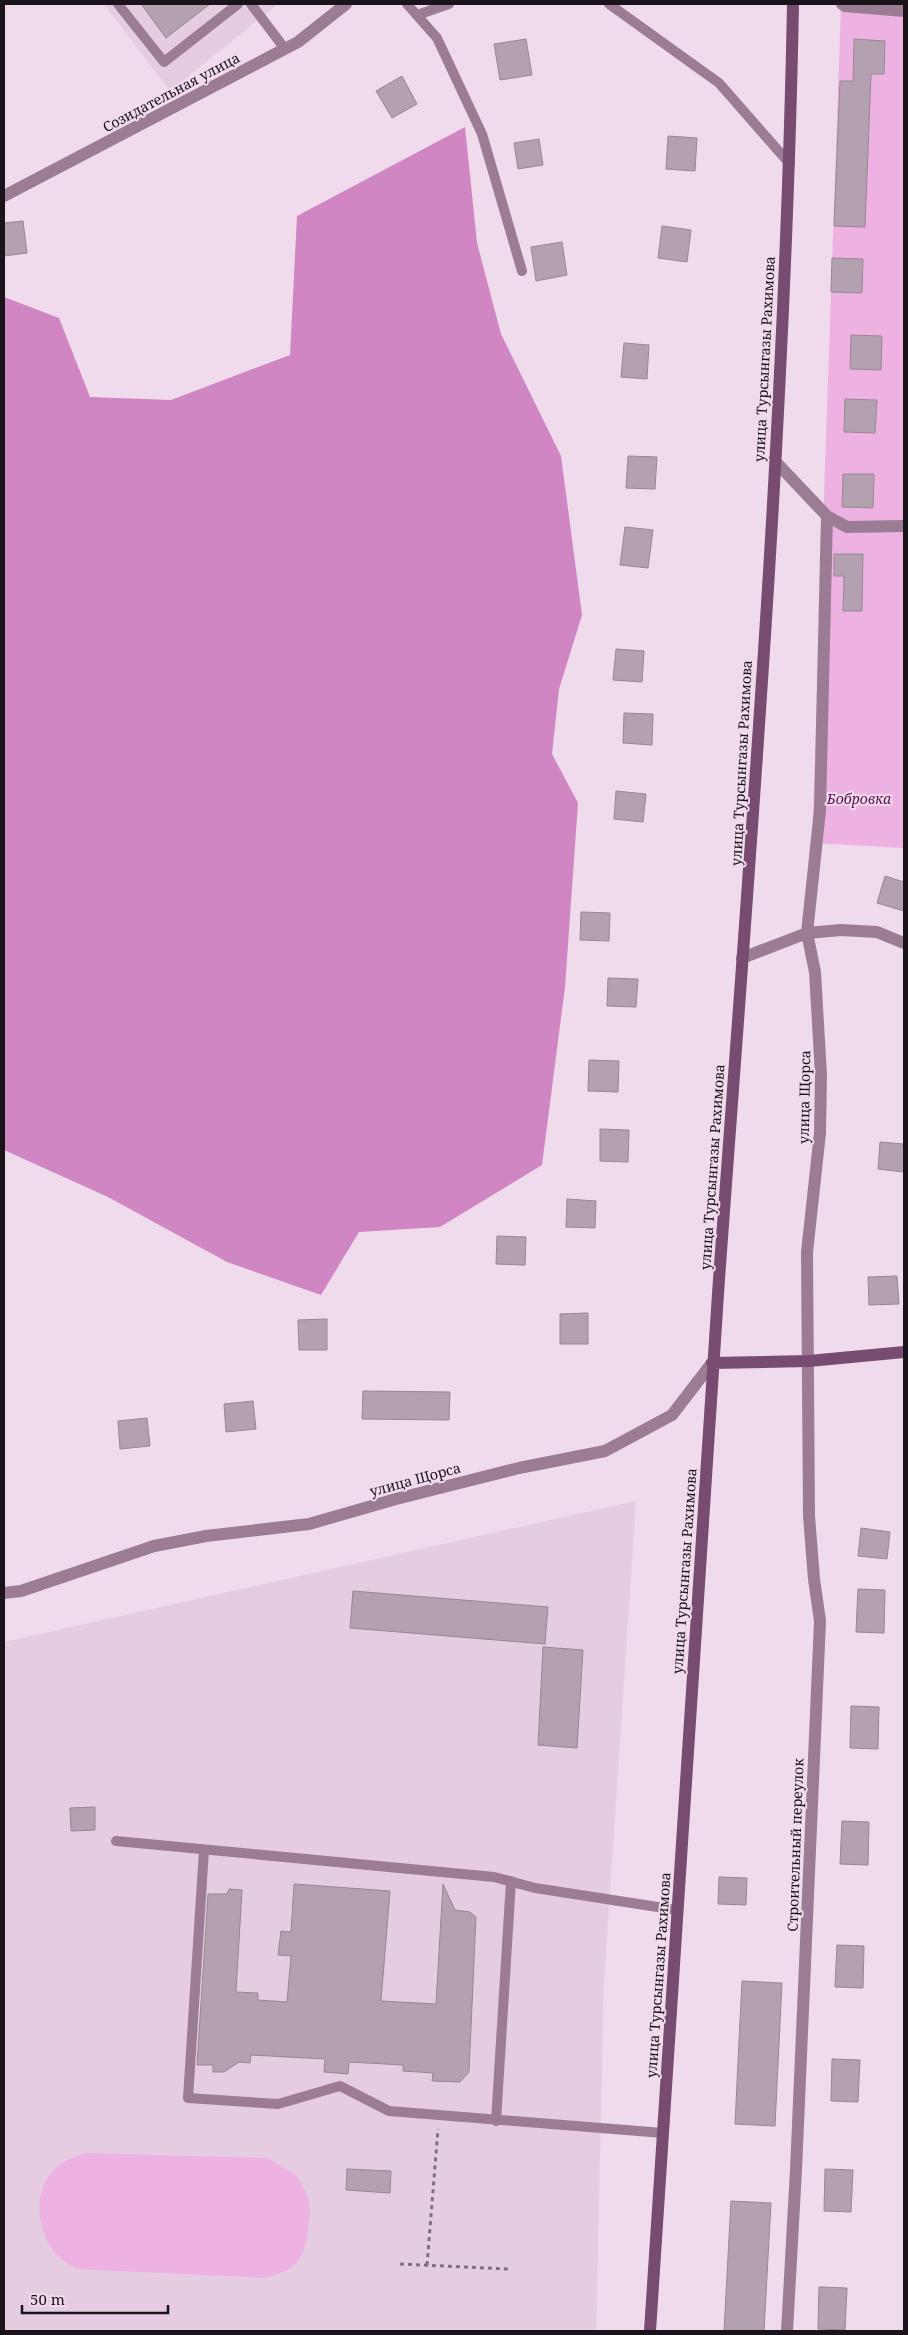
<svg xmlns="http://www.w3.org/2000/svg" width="908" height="2335" font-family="'Noto Serif',serif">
	<rect width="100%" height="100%" fill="#efdbeb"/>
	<path fill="#e6cce0" d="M104,4h174l-108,87z
		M636,1501l-32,480 -8,350h-592v-689z"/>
	<path fill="#eeb2e2" d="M841,4h63v844l-92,-5z
		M85,2153l183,5 29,18 11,21 2,17 -4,29 -6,16 -12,11 -22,8 -189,-9c-7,-5 -17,-10 -22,-16 -21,-27 -23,-70 8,-91 7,-4 15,-6 22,-9z"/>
	<path fill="#cf86c2" d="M465,127l12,116 24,91 60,122 21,159 -23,74 -7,65 26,49 -13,184 -23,178 -102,62 -81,5 -38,63 -94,-33 -119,-65 -104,-47v-853l55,21 31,79 81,3 119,-45 7,-139z"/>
	<path fill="#b4a1b0" stroke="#988694" d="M141,4h69l-44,34z
		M526,39l6,36 -32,5 -6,-36z
		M854,39l31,2 -1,33h-13l-6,153 -31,-1 6,-145h13z
		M402,76l15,28 -25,14 -16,-27z
		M668,136l29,2 -2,33 -29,-2z
		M539,139l4,26 -25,4 -4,-26z
		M23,221l4,32 -23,3v-33z
		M662,226l29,4 -4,32 -29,-4z
		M562,242l5,33 -31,6 -5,-34z
		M832,258l31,1 -1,34 -31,-1z
		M851,335l31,1 -1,34 -31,-1z
		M624,343l25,2 -2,34 -26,-2z
		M845,399l32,1 -2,33 -31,-1z
		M628,456l29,1 -2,32 -29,-1z
		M843,474h31l-1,34 -31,-1z
		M625,527l28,3 -5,38 -28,-3z
		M834,554h29l-1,57h-19l1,-35h-10z
		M616,649l28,2 -2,31 -29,-2z
		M624,713l29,1 -1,31 -29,-2z
		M616,791l30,3 -3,28 -29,-3z
		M885,876l19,6v29l-27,-8z
		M581,912l29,1 -1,28 -29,-1z
		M608,978l30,1 -2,28 -29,-1z
		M589,1060l30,1 -1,31 -30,-1z
		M600,1129l29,1 -1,32 -28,-1z
		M880,1142l24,2v28l-26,-3z
		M567,1199l29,2 -1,27 -29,-1z
		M497,1236l29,1 -1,28 -29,-1z
		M897,1276l2,28 -30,1 -1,-28z
		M588,1313v31h-28v-30z
		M327,1319v31h-28l-1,-30z
		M363,1391l87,1 -1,28 -87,-1z
		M253,1401l3,28 -30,3 -2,-28z
		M147,1418l3,28 -30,3 -2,-28z
		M861,1528l29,4 -3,27 -29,-3z
		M858,1589l27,1 -1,43 -28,-1z
		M353,1591l195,16 -3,37 -195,-16z
		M543,1647l40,3 -6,98 -39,-3z
		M851,1706l28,1 -1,42 -28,-1z
		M95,1807v23l-24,1 -1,-23z
		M842,1821l27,1 -1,43 -28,-1z
		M719,1877l28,1 -1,27 -28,-1z
		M294,1884l96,7 -9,110 55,3 7,-120 12,26 15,2 6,5 -7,155 -9,10 -28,-1 1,-8 -30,-2v-6l-54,-3 -1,12 -24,-2 1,-13 -74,-4 -1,8 -11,-1 -15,10h-11v-7h-16l11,-171h19l2,-5 13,1 -6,102 22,1v7l29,2 4,-46 -13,-1 3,-24 10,1z
		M837,1945l27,1 -1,42 -28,-1z
		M742,1981l40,2 -7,143 -40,-2z
		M832,2059l28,1 -2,42 -27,-1z
		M347,2169l44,2 -1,22 -44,-3z
		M825,2169l28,1 -2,42 -27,-1z
		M731,2201l40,2 -7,128h-40z
		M819,2287l28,1 -2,42 -27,-1z"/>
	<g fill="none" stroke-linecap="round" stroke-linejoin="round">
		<path stroke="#7e717c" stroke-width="3" stroke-dasharray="4 4" stroke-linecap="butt" d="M400,2264l108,5
			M427,2265l11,-136"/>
		<path stroke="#9c7c95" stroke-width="10" d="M118,4l46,58 74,-58
			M251,4l34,45
			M407,4l30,34 45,96 40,137
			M609,4l110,79 71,81
			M417,15l32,-11
			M116,1841l378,36 41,11 142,22
			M204,1850l-16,248 90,6 62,-18 49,25 274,22
			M496,2121l15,-240"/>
		<path stroke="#9c7c95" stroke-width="12" d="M842,4l3,2 59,5
			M4,196l294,-154 48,-38
			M774,460l53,56 20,11 57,-1
			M742,958l65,-25 34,-3 36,2 27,11
			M4,1593l17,-2 133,-45 52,-10 103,-12 87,-25 123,-31 86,-17 67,-36 40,-52
			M787,2331l9,-161 24,-549 -6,-42 -5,-63 -2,-264 13,-119 1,-58 -6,-103 -8,-39 13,-123 7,-294"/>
		<path stroke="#784b70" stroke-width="12" d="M712,1363l97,-2 95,-9
			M650,2331c22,-351 43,-702 69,-1052 31,-425 66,-850 74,-1275"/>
	</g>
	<g text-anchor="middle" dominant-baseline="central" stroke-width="4" stroke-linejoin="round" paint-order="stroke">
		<g font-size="14" fill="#1a1319" stroke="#efdbeb">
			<text transform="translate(171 92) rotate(-28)">Созидательная улица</text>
			<text transform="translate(764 359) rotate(-87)">улица Турсынгазы Рахимова</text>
			<text transform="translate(741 763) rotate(-87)">улица Турсынгазы Рахимова</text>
			<text transform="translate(804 1097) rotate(-89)">улица Щорса</text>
			<text transform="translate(712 1167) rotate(-86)">улица Турсынгазы Рахимова</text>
			<text transform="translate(415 1479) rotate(-15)">улица Щорса</text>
			<text transform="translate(684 1571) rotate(-86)">улица Турсынгазы Рахимова</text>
			<text transform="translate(795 1845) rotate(-88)">Строительный переулок</text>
			<text transform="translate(658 1975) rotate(-86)">улица Турсынгазы Рахимова</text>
		</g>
		<g font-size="14" font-style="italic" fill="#53114b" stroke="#efdbeb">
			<text x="859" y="798">Бобровка</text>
		</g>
	</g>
	<rect width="908" height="2335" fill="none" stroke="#1a1319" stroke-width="10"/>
	<path d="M22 2305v8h146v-8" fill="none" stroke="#1a1319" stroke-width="2.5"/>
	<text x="30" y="2305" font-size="15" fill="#1a1319" stroke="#efdbeb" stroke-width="4" paint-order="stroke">50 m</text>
</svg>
